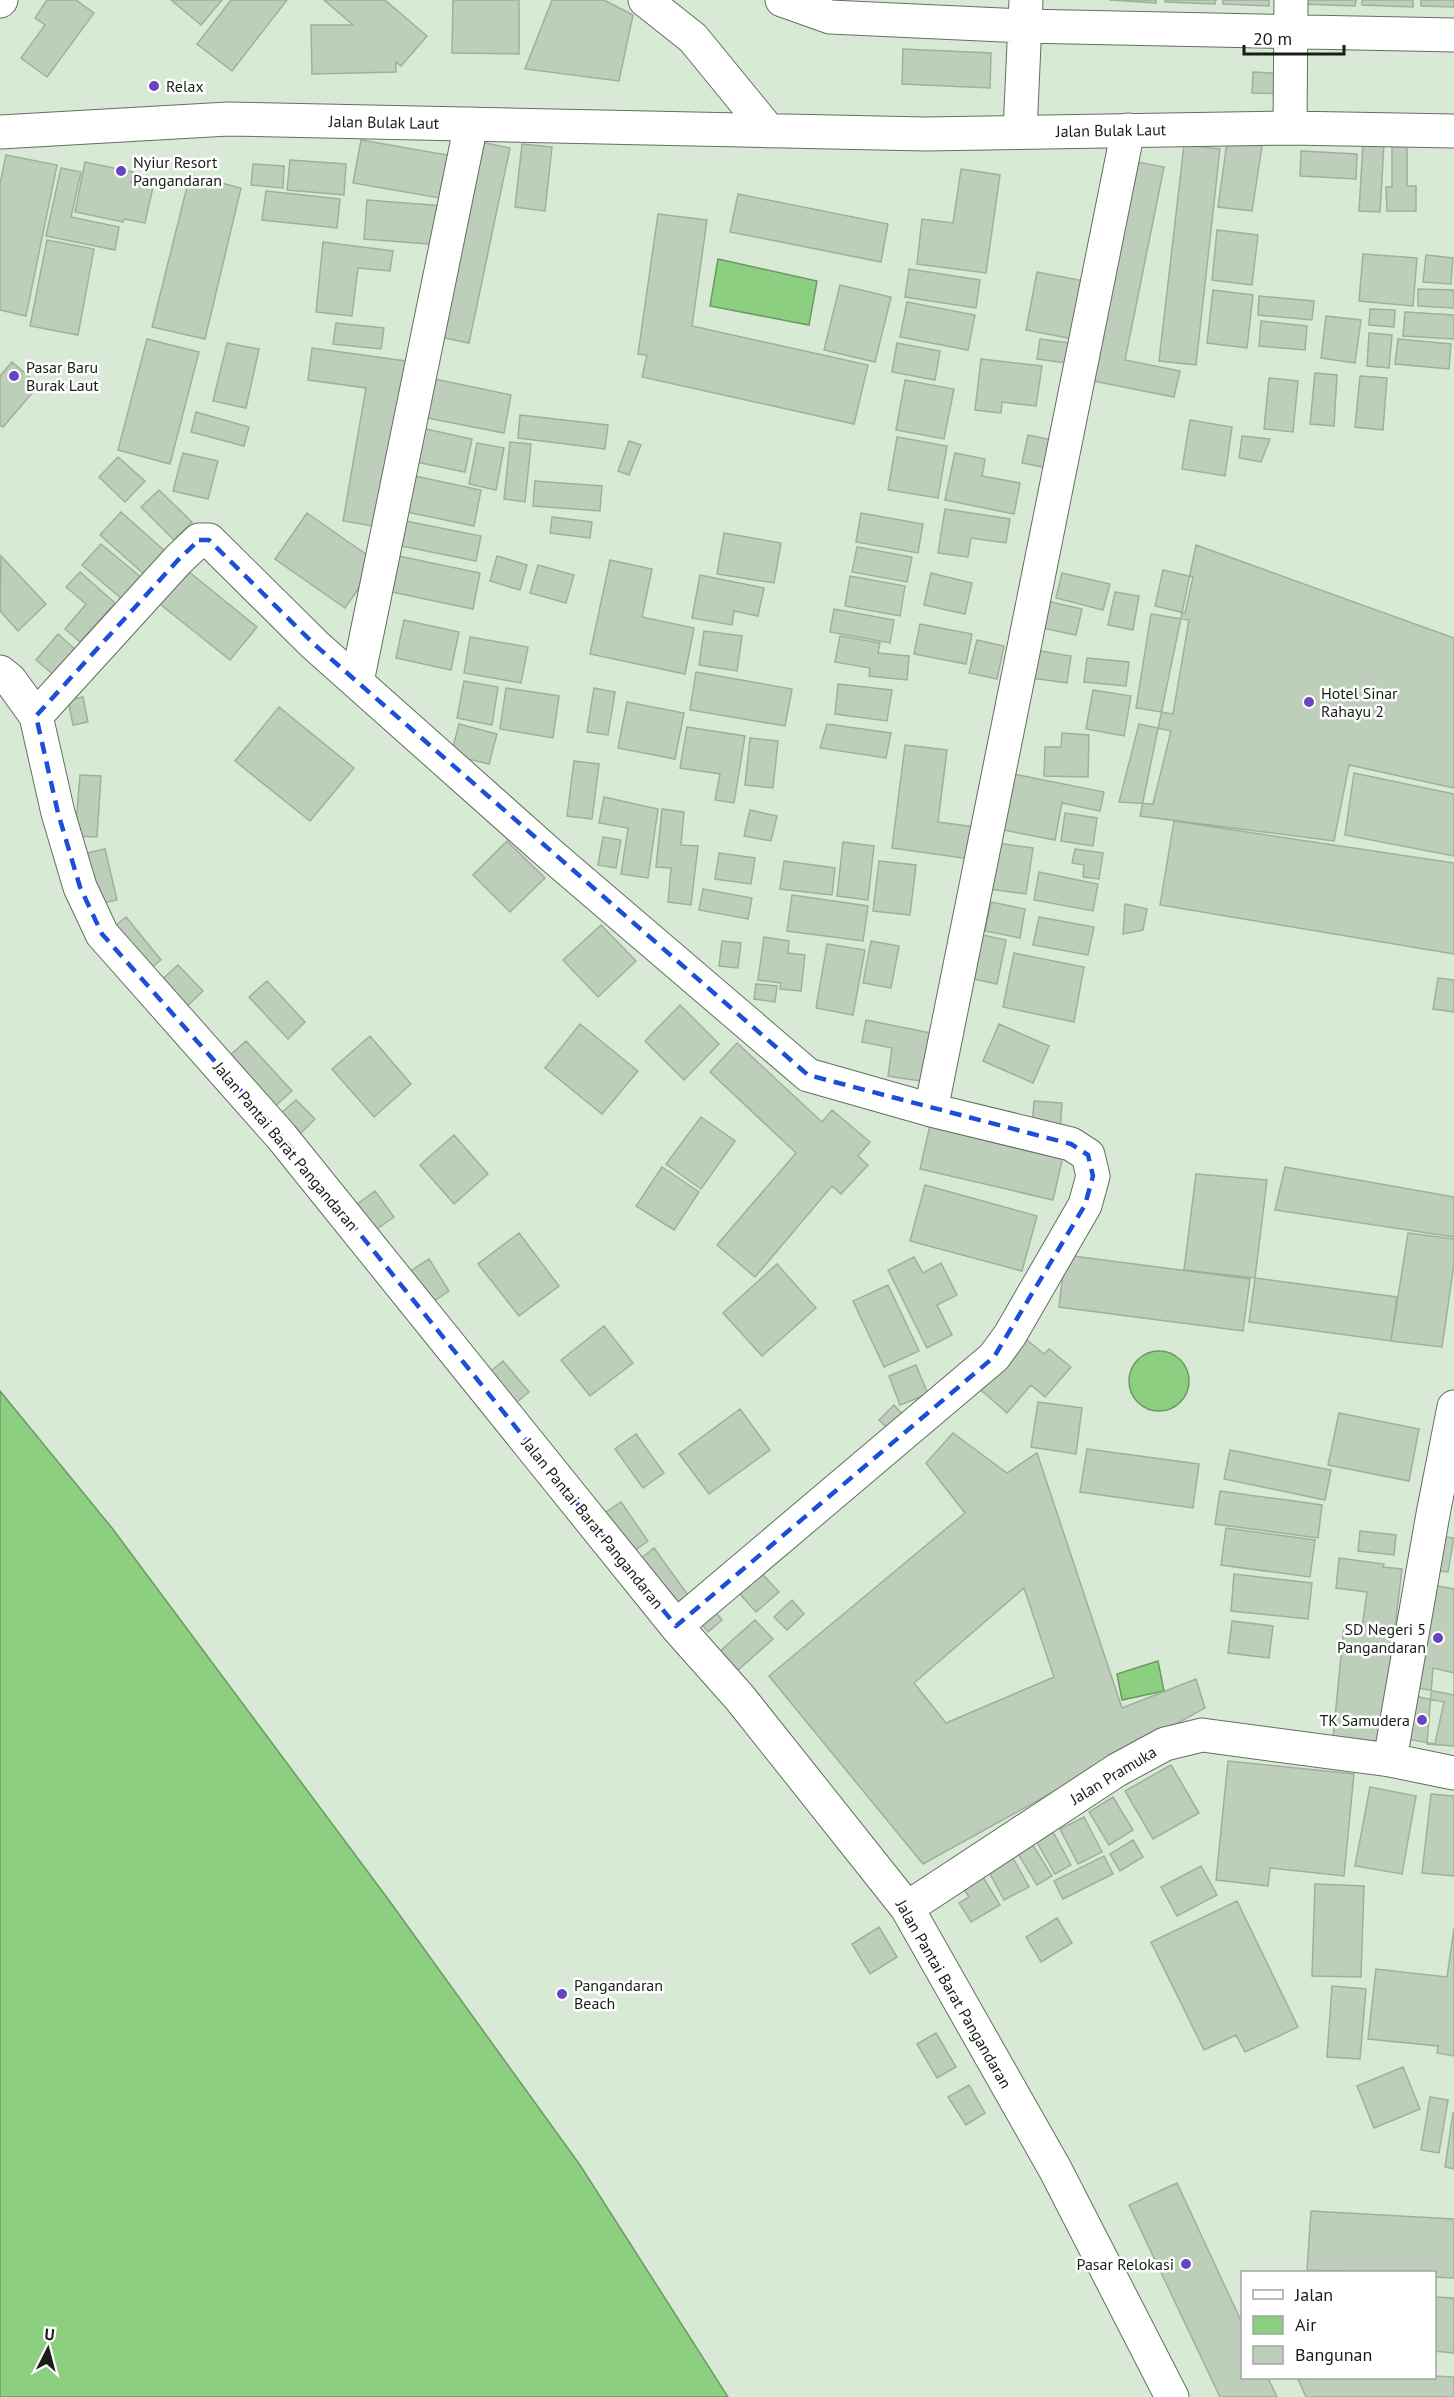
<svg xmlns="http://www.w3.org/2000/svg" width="1454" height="2397" font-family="'PT Sans',sans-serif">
	<rect width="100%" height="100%" fill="#d8ead5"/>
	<path fill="#8dcf81" stroke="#6a9a61" stroke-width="1.5" d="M718,259l99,22 -8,44 -99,-19z
		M1129 1381a30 30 0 1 1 60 0a30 30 0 1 1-60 0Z
		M0,1391l112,137 276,371 192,266 148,232h-728z
		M1158,1661l6,30 -42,9 -5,-26z"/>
	<path fill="#bdceba" stroke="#9fb09c" stroke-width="1.5" fill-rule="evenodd" d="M47,0h29l18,13 -47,64 -26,-19 24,-33 -10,-7z
		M171,0h51l-21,25z
		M231,0h56l-55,71 -35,-27z
		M324,0h61l42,36 -26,30 -5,-4v10l-84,2 -1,-49h42z
		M453,0h66v54l-67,-1z
		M552,0h52l29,15 -14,66 -94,-12z
		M1109,0h47v3z
		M1165,0h51l-1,4 -50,-2z
		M1223,0h46v6l-46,-2z
		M1301,0h55l-1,6 -54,-2z
		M1362,0h51v7l-51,-2z
		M1421,0h33v7l-33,-1z
		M903,49l88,4 -1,35 -88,-4z
		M1253,72l34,2 -1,20 -34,-1z
		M361,140l98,17 -8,43 -98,-17z
		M471,140l39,8 -41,195 -39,-8z
		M1227,142l35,4 -10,65 -34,-4z
		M1392,142h15v44h9v25h-29l-1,-24h6z
		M1363,143l21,1 -4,68 -21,-1z
		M522,144l30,3 -7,64 -30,-4z
		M1184,145l36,4 -24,216 -37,-4z
		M1301,151l56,3 -1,25 -56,-3z
		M6,155l51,10 -31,151 -26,-6v-126z
		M290,160l56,4 -2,31 -57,-5z
		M1127,160l37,7 -39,193 55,11 -6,26 -91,-18z
		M85,162l48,10 -2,11 22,4 -8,36 -21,-4 -1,3 -48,-10z
		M253,164l31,2 -1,22 -32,-3z
		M61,168l20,4 -10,45 48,10 -4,23 -69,-14z
		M961,169l39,6 -14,98 -69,-9 5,-45 31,4z
		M190,175l51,13 -36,151 -53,-12z
		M266,191l74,8 -3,29 -75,-8z
		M738,194l150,30 -7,38 -151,-30z
		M367,200l77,6 -3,39 -77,-6z
		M658,214l49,6 -15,106 176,39 -14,59 -212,-47 5,-22 -9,-1z
		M1217,230l41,5 -6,50 -40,-5z
		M47,240l47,9 -16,86 -48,-9z
		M323,242l70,9 -3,20 -32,-3 -6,48 -36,-4z
		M1363,254l54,4 -4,48 -54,-5z
		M1426,255l27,3 -2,26 -28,-2z
		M909,269l71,11 -4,28 -71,-11z
		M1037,272l47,9 -11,58 -47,-9z
		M840,285l51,12 -16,65 -51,-12z
		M1418,289l36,1v18l-36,-2z
		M1213,290l40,5 -6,53 -40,-5z
		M1259,296l55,5 -2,19 -54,-5z
		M907,302l68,13 -7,35 -68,-13z
		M1370,309l25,1 -1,17 -25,-2z
		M1405,312l49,3v24l-51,-3z
		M1326,316l35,4 -6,43 -34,-5z
		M1261,321l46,5 -2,24 -46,-4z
		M336,323l48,5 -3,21 -48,-5z
		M1369,333l23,2 -3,33 -22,-2z
		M147,339l52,13 -29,112 -52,-14z
		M1040,339l37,5 -3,20 -37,-5z
		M1398,339l53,5 -2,25 -54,-5z
		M227,343l32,6 -13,59 -33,-7z
		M897,343l43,8 -5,29 -43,-8z
		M312,348l101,14 -29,166 -41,-7 23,-133 -58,-8z
		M981,359l61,7 -6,40 -34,-4 -1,11 -26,-3z
		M12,362l27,23 -36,42 -3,-2v-49z
		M1315,373l22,2 -3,51 -24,-2z
		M1360,376l27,2 -4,52 -28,-3z
		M425,377l86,18 -7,38 -87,-17z
		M1269,378l29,3 -5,51 -29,-3z
		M905,380l49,9 -10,50 -48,-9z
		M196,412l53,15 -5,19 -53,-14z
		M520,415l88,10 -3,24 -87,-11z
		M1190,420l42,7 -7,49 -43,-7z
		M412,426l60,13 -7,33 -59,-12z
		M1028,435l29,6 -5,28 -30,-6z
		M1242,436l28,3 -9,23 -22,-4z
		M897,437l50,9 -9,52 -50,-8z
		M629,441l12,4 -12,30 -11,-4z
		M510,442l21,2 -6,58 -21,-3z
		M477,443l27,5 -8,42 -27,-6z
		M183,453l35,8 -10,38 -35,-8z
		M955,453l30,6 -3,17 38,7 -6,31 -69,-14z
		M118,457l27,24 -20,21 -26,-25z
		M410,475l71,15 -7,36 -72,-15z
		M535,481l67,5 -2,25 -67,-5z
		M159,490l33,32 -18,18 -33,-33z
		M945,509l65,10 -4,24 -35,-5 -3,19 -30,-4z
		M121,512l46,41 -21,23 -46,-41z
		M307,513l70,49 -32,46 -70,-49z
		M861,513l62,11 -5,29 -62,-11z
		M552,517l40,5 -2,16 -40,-5z
		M406,521l75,15 -5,25 -75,-15z
		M724,533l57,10 -7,40 -57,-9z
		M101,544l41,34 -19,22 -41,-35z
		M1196,545l258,93v150l-105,-23 -15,76 -194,-25z
		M857,547l55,10 -5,25 -55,-10z
		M389,554l91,19 -7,36 -91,-19z
		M1,556l45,48 -28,27 -18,-20z
		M497,556l30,9 -7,25 -30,-9z
		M610,560l42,9 -10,48 52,11 -9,46 -95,-20z
		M538,565l36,10 -8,28 -36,-10z
		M183,567l74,60 -27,33 -74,-59z
		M1163,570l30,7 -8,36 -30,-7z
		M80,572l35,31 -35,39 -15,-13 21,-25 -20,-17z
		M931,573l41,10 -7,31 -41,-9z
		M1062,573l48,11 -7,26 -47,-12z
		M700,575l64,13 -6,28 -24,-5 -2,14 -40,-7z
		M850,576l55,10 -5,30 -55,-10z
		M1115,592l24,4 -6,34 -25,-5z
		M1042,600l40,9 -6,26 -39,-8z
		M834,609l60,11 -4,23 -60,-11z
		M1151,614l38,6 -16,94 -37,-6z
		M404,620l55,12 -8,38 -55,-12z
		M920,624l52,10 -6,30 -52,-10z
		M704,631l38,5 -5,35 -38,-6z
		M58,634l19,17 -22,25 -19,-16z
		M840,636l40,7 -2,10 31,3 -2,24 -38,-4 1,-8 -35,-6z
		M470,637l58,10 -7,36 -57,-10z
		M977,640l27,6 -7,33 -28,-6z
		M1035,650l36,6 -4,27 -36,-5z
		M1087,658l42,4 -3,24 -42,-4z
		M696,672l96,17 -7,37 -95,-16z
		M464,681l34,6 -6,38 -35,-7z
		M838,684l54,6 -5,31 -52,-7z
		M506,688l53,8 -6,42 -53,-9z
		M594,688l21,4 -7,43 -21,-3z
		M1093,690l38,6 -7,40 -38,-7z
		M83,697l5,25 -15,3 -5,-25z
		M627,702l57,11 -9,46 -57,-11z
		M279,707l75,61 -44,53 -75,-60z
		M459,724l38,10 -8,30 -38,-9z
		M827,724l64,9 -5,25 -66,-10z
		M1139,724l32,7 -18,73 -34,-2z
		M687,727l58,9 -11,67 -19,-3 5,-26 -40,-6z
		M1062,733l27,2 -1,42 -44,-1 1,-29h16z
		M750,738l28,3 -5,47 -28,-3z
		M905,745l42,5 -9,72 37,5 -5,32 -78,-11z
		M574,761l25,3 -7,55 -25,-3z
		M1009,773l95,19 -4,19 -38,-8 -7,37 -57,-11z
		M1354,773l100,21v62l-109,-21z
		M80,775l21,1 -4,61 -22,-1z
		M604,797l54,12 -10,69 -27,-4 7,-46 -29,-5z
		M662,809l22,3 -3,33 17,1 -7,59 -23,-3 3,-34 -15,-1z
		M750,810l27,6 -6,25 -27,-5z
		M1065,813l32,5 -4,28 -32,-5z
		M1174,821l280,42v91l-294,-49z
		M603,837l18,3 -5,28 -18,-3z
		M507,841l38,37 -35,34 -37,-37z
		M843,842l31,4 -6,54 -31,-4z
		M997,843l36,5 -7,46 -36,-5z
		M105,849l12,51 -23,5 -11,-51z
		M1075,849l28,4 -4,26 -16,-2 1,-12 -12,-2z
		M719,853l36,5 -4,26 -36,-5z
		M784,861l51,7 -3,27 -52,-6z
		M879,861l37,4 -6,50 -37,-4z
		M1039,872l59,12 -5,27 -59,-11z
		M703,889l49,9 -4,21 -49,-9z
		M792,895l76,11 -5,35 -76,-10z
		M991,902l34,7 -5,29 -35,-7z
		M1125,904l22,5 -4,21 -20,4z
		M126,917l35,43 -16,13 -35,-43z
		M1039,917l55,10 -6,28 -55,-10z
		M601,925l35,36 -38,36 -35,-37z
		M978,934l28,6 -9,44 -28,-6z
		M764,937l25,4 -1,12 17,2 -4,36 -21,-2 1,-6 -23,-3z
		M722,941l19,2 -3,25 -19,-2z
		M871,941l28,5 -8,42 -28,-5z
		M827,944l38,6 -12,65 -37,-7z
		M1014,953l70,14 -10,55 -71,-15z
		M178,965l25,26 -21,20 -26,-26z
		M1438,978l16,2v32l-21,-3z
		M267,981l38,41 -17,17 -39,-42z
		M756,984l21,2 -2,16 -21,-3z
		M680,1005l39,39 -35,36 -39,-39z
		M866,1020l75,15 -8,48 -45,-7 4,-28 -30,-6z
		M580,1024l58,47 -36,43 -57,-46z
		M999,1024l50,22 -16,37 -50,-22z
		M370,1036l41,48 -37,33 -42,-48z
		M246,1041l46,50 -18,16 -45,-51z
		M737,1043l85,79 10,-12 38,32 -12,14 10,9 -27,29 -9,-8 -77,91 -38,-32 79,-92 -86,-81z
		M296,1100l19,19 -14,14 -20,-20z
		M1034,1101l28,2 -2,27 -28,-2z
		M701,1117l34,24 -34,48 -35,-25z
		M931,1121l133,31 -11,48 -133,-31z
		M454,1135l34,39 -34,30 -34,-39z
		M662,1167l37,25 -25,38 -38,-24z
		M1285,1167l169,30v40l-179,-27z
		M1196,1174l71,6 -12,98 -71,-8z
		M925,1185l112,31 -15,55 -112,-30z
		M375,1191l19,26 -20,14 -18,-26z
		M519,1233l40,53 -40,30 -41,-52z
		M1408,1233l46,6v25l-12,83 -51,-6z
		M1065,1255l185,24 -7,52 -184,-24z
		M914,1257l9,16 18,-10 16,32 -20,10 15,30 -25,13 -39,-78z
		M429,1259l20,32 -21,14 -21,-32z
		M777,1264l39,44 -54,48 -39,-43z
		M1255,1278l142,19 -6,44 -142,-19z
		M888,1285l31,66 -35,16 -31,-66z
		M604,1326l29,37 -43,33 -29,-36z
		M1020,1334l24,20 5,-5 22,18 -26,30 -14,-12 -24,28 -32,-28z
		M503,1361l26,31 -17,14 -26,-31z
		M916,1365l12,29 -28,11 -11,-29z
		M1038,1402l44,6 -6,46 -45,-7z
		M894,1405l12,13 -14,15 -13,-13z
		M740,1409l30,41 -61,44 -30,-40z
		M1339,1413l80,16 -10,52 -81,-16z
		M953,1433l54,40 30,-20 85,255 74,-29 9,29 -282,156 -154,-188 196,-163 -39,-50zM1024,1588l30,89 -108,46 -32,-40z
		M636,1434l28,39 -21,15 -28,-39z
		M1087,1449l112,15 -6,44 -113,-16z
		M1230,1450l101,20 -6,30 -101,-21z
		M1220,1491l102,14 -4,33 -103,-14z
		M621,1502l27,39 -21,15 -27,-40z
		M1226,1528l89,12 -5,37 -89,-12z
		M1360,1531l36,4 -2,20 -36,-4z
		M1438,1536l16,2 -6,34 -15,-2z
		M654,1548l34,47 -20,14 -33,-46z
		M1339,1558l45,6 -1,3 19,2 -21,175 -48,-6 11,-112 18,2 5,-36 -31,-4z
		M753,1564l26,28 -23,20 -25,-28z
		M1234,1574l78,9 -4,36 -77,-8z
		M1433,1585l21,4v106l-41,-8z
		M792,1600l12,14 -17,16 -13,-13z
		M710,1605l12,15 -14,12 -12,-15z
		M755,1620l18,19 -36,32 -18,-19z
		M1232,1621l41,5 -4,32 -41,-5z
		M1433,1668l21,5v73l-27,-2z
		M1409,1695l35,7 -9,42 -34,-6z
		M1228,1761l126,13 -10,102 -74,-8 -2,18 -52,-6z
		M1171,1765l28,48 -46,26 -28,-48z
		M1370,1787l46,9 -14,78 -47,-8z
		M1431,1794l23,2v80l-32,-3z
		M1113,1797l20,33 -24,15 -20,-33z
		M1084,1817l18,35 -24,12 -18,-35z
		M1052,1830l19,35 -16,9 -20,-35z
		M1133,1840l10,17 -23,14 -10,-17z
		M1033,1845l19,31 -15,9 -19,-31z
		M1012,1856l17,31 -25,13 -16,-30z
		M1104,1856l9,18 -50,25 -9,-18z
		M1201,1866l16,29 -40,21 -16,-29z
		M980,1872l20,33 -29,17 -12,-19 10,-6 -8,-13z
		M1315,1884l49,2 -3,91 -49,-1z
		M1237,1901l61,126 -53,25 -9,-17 -32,15 -53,-108z
		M1057,1918l15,25 -31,19 -15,-25z
		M879,1927l18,30 -27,17 -18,-30z
		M1454,1928v128l-17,-3 1,-7 -70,-7 8,-70 71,8z
		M1332,1986l34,3 -6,70 -33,-2z
		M936,2033l20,34 -19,11 -20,-34z
		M1403,2067l17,42 -46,19 -17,-42z
		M969,2085l16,28 -19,12 -18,-28z
		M1430,2097l18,3 -9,53 -18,-3z
		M1453,2113h1v56l-9,-2z
		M1177,2183l65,140v55h26l9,19h-57l-91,-192z
		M1311,2211l143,8v59l-20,-1v-5h-80l-47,-2z
		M1434,2297l20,1v55l-20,-2z
		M1434,2376l20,1v20h-148l-8,-18 136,-1z"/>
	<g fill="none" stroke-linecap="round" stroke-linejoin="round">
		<g stroke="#61715e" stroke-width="35">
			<path id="minor" d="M645,0l48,38 76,93
				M782,0l48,17 194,9 430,9
				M0,1l1,-1
				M1290,128l1,-128
				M0,132l228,-13 698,15 364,-6 164,3
				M1020,132l6,-132
				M0,672l10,8 26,36 22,97 22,74 22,47 179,202 395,490 64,72 167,210 148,261 117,228
				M357,682l114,-558
				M36,716l142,-156 21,-20h10l106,105 236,210 257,220 123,35 140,34 17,11 5,21 -8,29 -75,130 -16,22 -318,269
				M931,1110l197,-980
				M1390,1760l43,-246 21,-107
				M907,1908l210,-138 48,-26 37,-9 188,25 64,13"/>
		</g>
		<use href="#minor" stroke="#fff" stroke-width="33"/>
	</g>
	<path fill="none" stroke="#1d4ed8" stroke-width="4.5" stroke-dasharray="12 8" stroke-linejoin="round" d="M199,540h10l106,105 493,430 263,69 17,11 5,21 -8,29 -91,152 -318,269 -395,-490 -179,-202 -22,-47 -22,-74 -22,-97 142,-156z"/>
	<g fill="#6645be" stroke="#fff" stroke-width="2">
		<circle cx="154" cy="86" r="6"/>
		<circle cx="121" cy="171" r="6"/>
		<circle cx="14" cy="376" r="6"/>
		<circle cx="1309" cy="702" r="6"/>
		<circle cx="1438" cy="1638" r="6"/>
		<circle cx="1422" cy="1720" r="6"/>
		<circle cx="562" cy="1994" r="6"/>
		<circle cx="1186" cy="2264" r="6"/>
	</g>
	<g text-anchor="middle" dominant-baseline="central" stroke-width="5" stroke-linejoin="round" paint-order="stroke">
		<g font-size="16" fill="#181e17" stroke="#fff" text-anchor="start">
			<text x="166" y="86">Relax</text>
			<text x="133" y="162">Nyiur Resort<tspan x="133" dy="18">Pangandaran</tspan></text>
			<text x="26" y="367">Pasar Baru<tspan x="26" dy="18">Burak Laut</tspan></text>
			<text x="1321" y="693">Hotel Sinar<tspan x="1321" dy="18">Rahayu 2</tspan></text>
			<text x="1426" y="1629" text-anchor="end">SD Negeri 5<tspan x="1426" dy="18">Pangandaran</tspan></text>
			<text x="1410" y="1720" text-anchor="end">TK Samudera</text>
			<text x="574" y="1985">Pangandaran<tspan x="574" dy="18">Beach</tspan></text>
			<text x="1174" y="2264" text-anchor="end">Pasar Relokasi</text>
		</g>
		<g font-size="16" fill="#181e17" stroke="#fff">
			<text transform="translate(384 122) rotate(1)">Jalan Bulak Laut</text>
			<text transform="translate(1111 130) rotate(-1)">Jalan Bulak Laut</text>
			<text transform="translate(286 1146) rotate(50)">Jalan Pantai Barat Pangandaran</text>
			<text transform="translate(593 1523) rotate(51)">Jalan Pantai Barat Pangandaran</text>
			<text transform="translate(1113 1775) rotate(-31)">Jalan Pramuka</text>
			<text transform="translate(954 1994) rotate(60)">Jalan Pantai Barat Pangandaran</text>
		</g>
	</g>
	<rect x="1241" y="2271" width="195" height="108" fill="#ffffff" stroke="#a3a5a2" stroke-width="1.5"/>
	<rect x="1253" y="2290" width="30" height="9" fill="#ffffff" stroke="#a3a5a2" stroke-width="1.5"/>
	<text x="1295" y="2301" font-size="18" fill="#181e17">Jalan</text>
	<rect x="1253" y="2316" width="30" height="18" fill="#8dcf81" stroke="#a3a5a2" stroke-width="1.5"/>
	<text x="1295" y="2331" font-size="18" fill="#181e17">Air</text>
	<rect x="1253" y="2346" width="30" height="18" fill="#bdceba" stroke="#a3a5a2" stroke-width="1.5"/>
	<text x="1295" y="2361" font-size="18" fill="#181e17">Bangunan</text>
	<g transform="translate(48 2349) rotate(6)" stroke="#ffffff" stroke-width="4.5" paint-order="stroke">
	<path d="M0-4.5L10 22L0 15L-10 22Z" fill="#181e17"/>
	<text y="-9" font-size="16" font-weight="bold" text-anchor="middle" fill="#181e17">U</text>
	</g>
	<path d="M1244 45v9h100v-9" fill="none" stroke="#181e17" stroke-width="3"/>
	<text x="1253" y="45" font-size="18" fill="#181e17" stroke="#ffffff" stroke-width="4.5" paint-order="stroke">20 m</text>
</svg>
